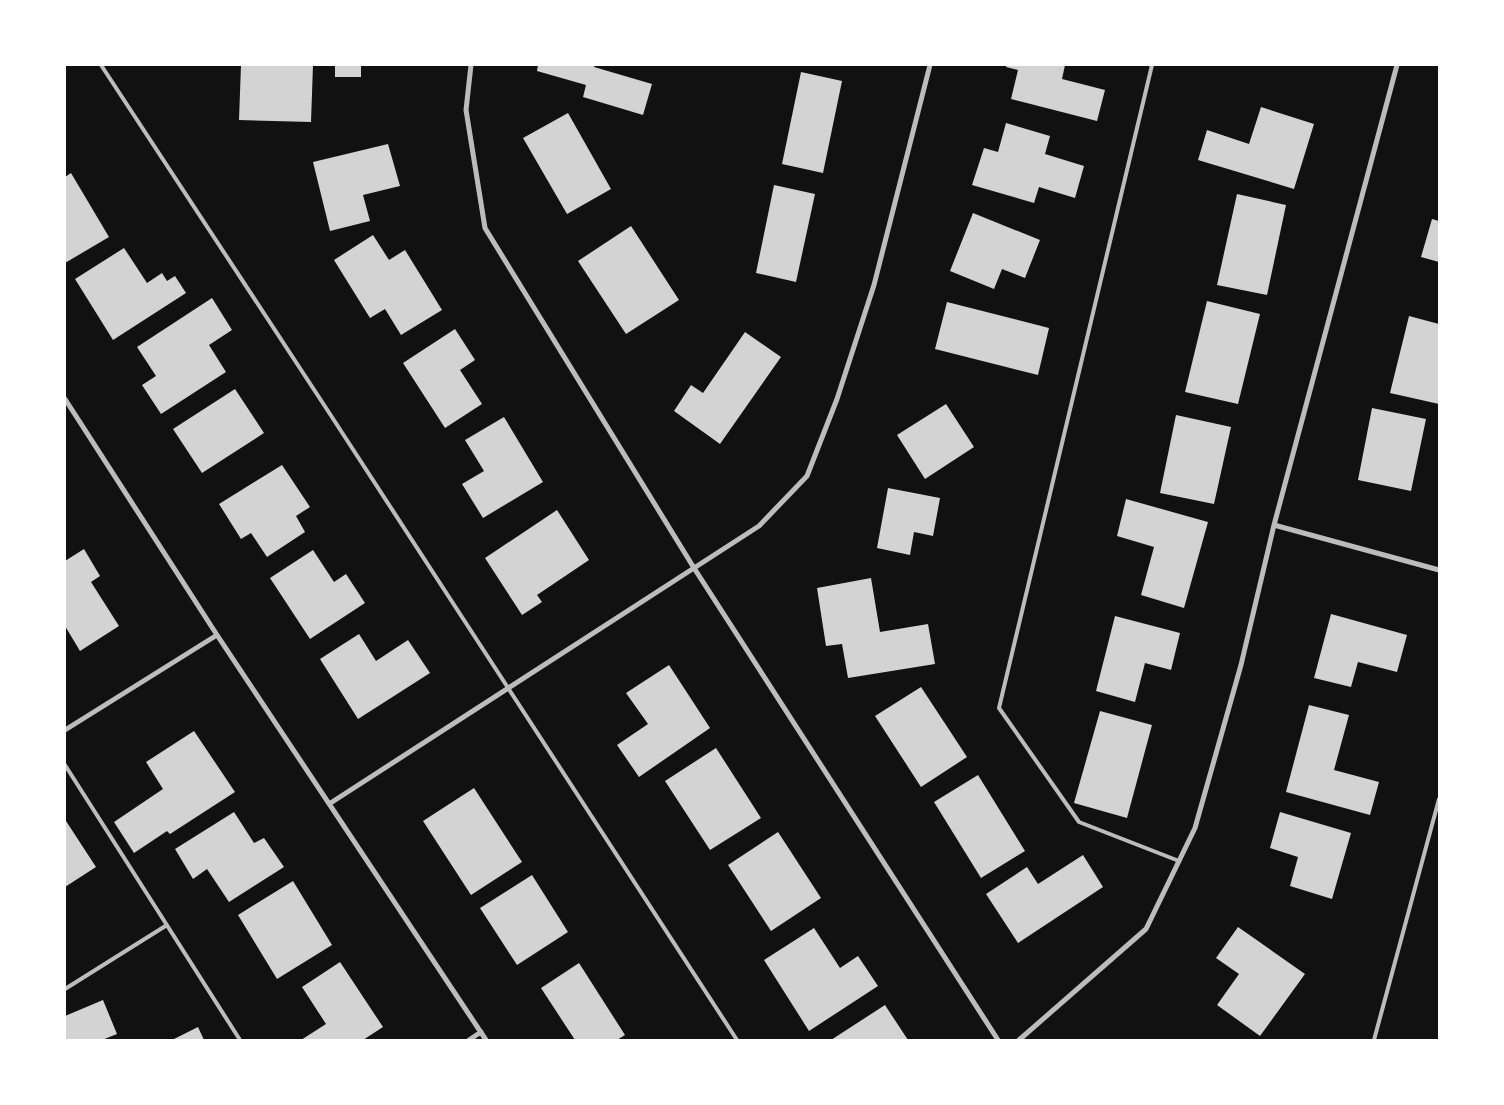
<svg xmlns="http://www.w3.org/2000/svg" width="1504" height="1105" font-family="Spectral,serif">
	<rect width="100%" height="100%" fill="#111"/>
	<path fill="#d3d3d3" d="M241,65h72l-2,57 -72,-2z
		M335,65h26v12h-26z
		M538,65h57l-1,2 58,17 -9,31 -60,-18 3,-12 -49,-14z
		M1007,65h58l-3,14 43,11 -8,31 -86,-22 7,-29 -12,-3z
		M801,72l41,9 -19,92 -41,-9z
		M1261,107l53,17 -20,65 -96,-29 9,-30 42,14z
		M568,113l43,76 -44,25 -44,-76z
		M1006,123l44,13 -5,18 39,12 -9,32 -36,-11 -5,16 -62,-18 12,-37 14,4z
		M388,144l12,42 -37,9 7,26 -40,10 -17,-69z
		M71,173l38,64 -44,26v-86z
		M774,185l41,9 -19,88 -40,-9z
		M1237,194l49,11 -19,90 -50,-10z
		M973,213l67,27 -15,38 -23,-9 -8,20 -44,-18z
		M1432,219l7,2v41l-18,-5z
		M631,226l48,74 -53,34 -48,-73z
		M373,235l16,25 16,-10 37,60 -41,25 -16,-26 -15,9 -36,-58z
		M124,248l23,35 15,-10 5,8 8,-5 11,17 -73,47 -38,-61z
		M212,298l20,32 -23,15 17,27 -65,42 -19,-29 14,-9 -19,-29z
		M1207,301l53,13 -22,90 -53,-12z
		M947,302l102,26 -11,47 -103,-26z
		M1409,316l30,8v80l-49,-11z
		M455,329l20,31 -15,10 22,34 -37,24 -42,-65z
		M745,332l36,25 -61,87 -46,-33 17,-26 12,8z
		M235,389l29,44 -62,40 -29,-44z
		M946,404l28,43 -49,32 -28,-44z
		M1372,408l54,11 -15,72 -53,-11z
		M1176,415l55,12 -17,77 -54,-11z
		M504,417l39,65 -60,36 -21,-34 22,-13 -19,-31z
		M282,465l28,42 -14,9 9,16 -38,25 -16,-24 -10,6 -22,-35z
		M888,488l52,10 -7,38 -19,-4 -4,23 -33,-7z
		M1126,499l82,23 -24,86 -43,-13 13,-48 -37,-11z
		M557,510l32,50 -52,35 5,7 -20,13 -37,-57z
		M84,549l16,27 -9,6 28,44 -39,25 -15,-25v-65z
		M313,550l21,32 12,-8 19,29 -55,36 -40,-61z
		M871,578l9,54 48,-8 7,40 -87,14 -6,-34 -16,2 -9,-58z
		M1331,614l76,21 -10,37 -39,-10 -7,25 -37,-9z
		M1115,616l65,17 -9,37 -26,-7 -10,39 -39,-11z
		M359,634l17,27 32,-21 22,33 -72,46 -38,-60z
		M669,665l41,63 -71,49 -22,-32 31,-21 -22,-31z
		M921,687l46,70 -46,30 -46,-71z
		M1309,705l40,10 -15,55 45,12 -9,33 -84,-23z
		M1100,711l52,14 -25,93 -53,-15z
		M194,731l41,61 -65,42 -3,-3 -33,22 -20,-31 49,-33 -17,-27z
		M716,748l45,70 -51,32 -45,-69z
		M978,775l47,76 -44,27 -47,-76z
		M474,788l48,74 -51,33 -48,-74z
		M234,812l20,31 10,-5 20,29 -55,35 -22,-33 -14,10 -18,-30z
		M1280,812l71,21 -19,66 -42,-13 8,-29 -28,-9z
		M66,821l30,46 -31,20v-65z
		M778,832l43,66 -50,33 -43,-66z
		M1083,855l20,32 -85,56 -32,-49 41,-27 11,17z
		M532,875l36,57 -51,33 -37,-57z
		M293,881l39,64 -55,34 -39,-64z
		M1238,927l67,47 -45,62 -43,-31 22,-31 -23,-16z
		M814,928l26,40 18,-12 20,30 -69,45 -45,-71z
		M340,962l43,65 -20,13h-62l25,-16 -24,-37z
		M579,963l46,72 -8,5h-42l-34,-52z
		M103,1000l14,34 -15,6h-37v-24z
		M885,1005l23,35h-77z
		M198,1027l6,13h-32z"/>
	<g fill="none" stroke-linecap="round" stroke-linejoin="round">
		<path stroke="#bcbcbc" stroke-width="4" d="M101,65l227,346 409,629
			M1152,65l-153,643 80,114 100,39
			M65,765l175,275
			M65,989l102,-64
			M1374,1040l65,-241"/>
		<path stroke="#bcbcbc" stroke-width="5" d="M471,65l-5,45 19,118 209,340 304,472
			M65,399l152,236 269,405
			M1274,525l165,45
			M65,730l152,-95
			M329,804l430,-278 48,-50 30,-77 37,-114 56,-220
			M469,1040l12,-8
			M1019,1040l127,-111 49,-101 46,-163 33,-140 123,-460"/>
	</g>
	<rect width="1504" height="1105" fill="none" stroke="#ffffff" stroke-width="132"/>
</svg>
